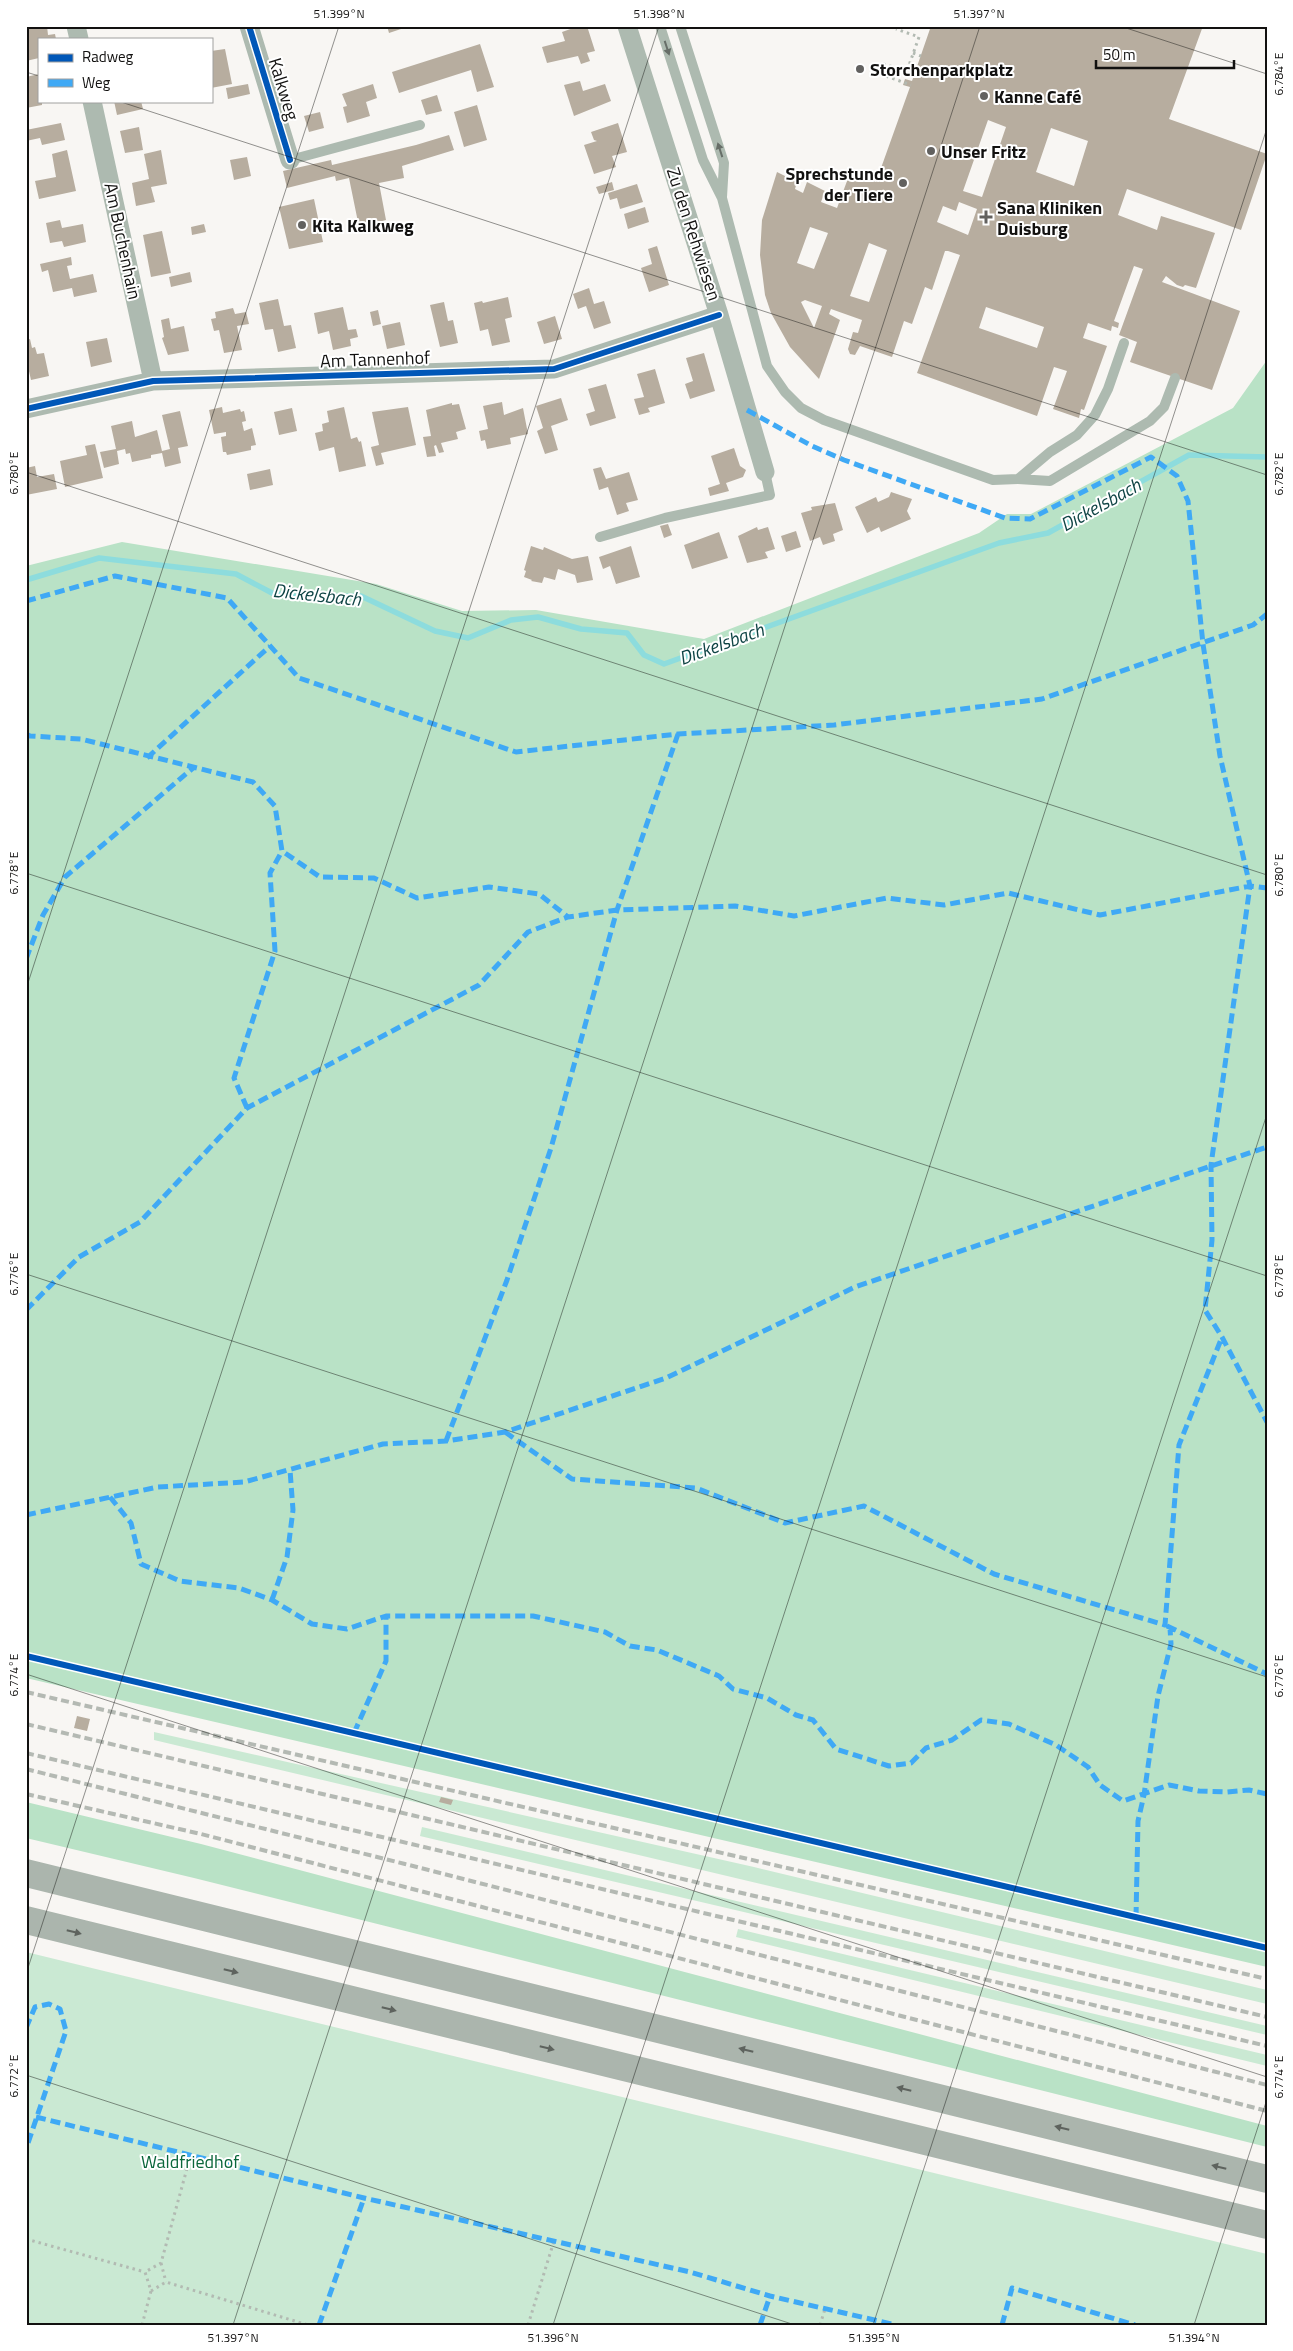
<svg xmlns="http://www.w3.org/2000/svg" width="1293" height="2351" font-family="'Titillium Web',sans-serif">
	<rect width="100%" height="100%" fill="#f8f6f3"/>
	<path fill="#cae9d3" d="M154,1732l600,135 513,123v14l-1113,-264z
		M422,1827l845,199v9l-847,-199z
		M738,1929l529,126v11l-531,-129z
		M26,1952l1241,302v71h-1241z"/>
	<path fill="#b9e2c6" d="M1267,360v1607l-1241,-289v-1112l96,-24 254,42 86,27 74,-1 168,29 275,-106 28,-19h24l202,-106z
		M26,1802l175,42 1066,282v21l-1073,-269 -168,-40z"/>
	<g fill="none" stroke-linecap="round" stroke-linejoin="round">
		<path stroke="#8ddcdd" stroke-width="5.5" d="M26,580l73,-22 137,16 36,19 28,4 61,-1 74,35 33,7 43,-18 27,-3 43,12 46,4 17,22 20,9 335,-121 49,-10 141,-78 78,2"/>
	</g>
	<path fill="#b7ad9f" fill-rule="evenodd" d="M26,26h21l1,9 7,-1 1,5h-17v19l-13,3z
		M387,26h20v1l-18,6z
		M579,26h8l8,25 -8,2 3,8 -9,3 -3,-8 -31,7 -5,-16 23,-6 -3,-9z
		M931,26h272l-34,93 98,35 -26,76 -114,-41 -9,26 39,15 4,-14 54,17 -19,55 -11,-3 -2,2 -6,-2 -11,-9 -4,6 78,29 -28,79 -82,-28 7,-20 -18,-7 24,-66 -9,-3 -20,55 5,2 -1,5 -6,-2 -1,5 -23,-8 -5,15 24,8 -23,64 -3,-1 -2,9 -26,-9 14,-38 -13,-4 -17,49 -120,-43 43,-118 -12,-4h-3l-13,39 -7,-3 -13,37 -8,-3 -12,36 -32,-11 -5,9 -5,-1 -2,-5 5,-17 5,1 4,-13 -31,-11 -2,5 11,6 -21,59 -29,-32 -19,-34 -6,-18 -5,-40 2,-35 15,-48 20,10 -2,7 8,4 4,-11 18,9 -4,11 16,6 13,-35 26,9 34,-95 -7,-2 2,-6 7,2zM988,120l18,7 -24,70 -19,-6zM1051,128l37,13 -14,45 -38,-14zM959,202l18,7 -9,26 -31,-13 6,-16 13,5zM810,227l18,6 -14,36 -17,-6zM869,243l18,7 -18,52 -19,-6zM805,300l17,6 -8,22 -13,-26zM986,307l58,20 -7,21 -58,-20z
		M480,44l14,43 -17,5 -6,-22 -72,23 -7,-21z
		M225,49l7,35 -21,4v-37z
		M39,74v27h3v4l-16,3v-31z
		M580,81l3,10 22,-7 6,17 -37,15 -10,-31z
		M248,84l2,10 -22,5 -2,-11z
		M373,84l4,14 -11,4 4,14 -23,7 -4,-16 4,-1 -5,-12z
		M437,95l5,16 -16,4 -5,-15z
		M114,101h27l2,8 -26,6z
		M477,105l10,35 -23,7 -10,-35z
		M320,112l4,16 -15,4 -5,-16z
		M61,123l4,17 -23,5 -2,-7 -14,3v-11z
		M618,123l9,29 -15,4 4,11 -22,7 -10,-29 13,-4 -3,-1 -3,-8z
		M139,127l4,23 -18,3 -5,-22z
		M449,135l5,15 -52,16 2,12 -25,5 7,37 -27,7 -10,-49 -13,3 -1,-5 -48,12 -4,-17 48,-11 1,5 84,-20z
		M67,150l9,41 -37,8 -4,-18 21,-4 -4,-23z
		M161,150l6,34 -16,3 4,15 -19,4 -4,-23 17,-4 -5,-25z
		M247,157l4,19 -17,4 -4,-20z
		M612,182l2,8 -15,4 -3,-7z
		M637,184l6,18 -23,7 -3,-11 -7,2 -2,-7z
		M314,199l9,43 -34,7 -10,-42z
		M645,207l4,15 -21,7 -4,-15z
		M60,220l2,8 21,-4 3,18 -22,5 -2,-6 -12,2 -4,-20z
		M204,224l2,8 -14,3 -1,-8z
		M162,231l9,42 -20,4 -8,-42z
		M657,246l12,39 -20,7 -8,-24 11,-4 -4,-15z
		M71,257l1,8 -5,1 3,13 23,-5 4,18 -23,5 -2,-9 -19,4 -5,-22 -6,2 -2,-8z
		M190,272l2,10 -21,5 -2,-10z
		M589,288l5,16 10,-3 7,22 -17,6 -8,-23 -8,3 -5,-15z
		M508,297l4,20 -7,2 5,23 -18,4 -4,-17 -8,2 -6,-28 8,-2 1,2z
		M278,299l6,27 7,-1 5,23 -18,4 -5,-23 -8,1 -6,-27z
		M444,302l4,19 5,-1 5,23 -18,4 -10,-42z
		M343,307l5,23 8,-1 2,8 -8,2 1,7 -18,4 -4,-19 -11,3 -4,-21z
		M233,308l2,6 11,-2 3,12 -12,2 5,24 -18,3 -5,-23 -5,1 -3,-12 5,-1 -1,-6z
		M378,310l3,14 -8,2 -3,-14z
		M555,316l7,23 -18,5 -7,-22z
		M169,318l2,11 13,-3 5,25 -21,4 -6,-17 2,-1 -3,-17z
		M400,322l5,23 -18,4 -5,-23z
		M107,338l5,24 -21,5 -5,-25z
		M30,339l2,9 3,-1 2,7 7,-1 5,23 -18,4 -5,-22v-18z
		M704,353l11,38 -25,8 -5,-15 8,-3 -7,-23z
		M655,369l10,34 -17,5 2,4 -11,3 -5,-16 10,-2 -7,-23z
		M606,384l10,34 -26,8 -4,-12 9,-3 -7,-22z
		M561,398l7,22 -17,6 7,24 -13,4 -8,-23 6,-3 -7,-22z
		M502,402l2,13 19,-7 5,26 -18,4 1,6 -24,5 -2,-9 -4,1 -2,-10 9,-2 -5,-23z
		M452,403v2l7,-1 7,25 -10,3 2,7 -17,4 3,9 -5,1 -3,-8 -2,1 2,10 -9,1 -4,-20 8,-1 -5,-26z
		M222,407l1,6 17,-4 1,3 3,-1 2,10 -4,1 2,9 8,-3 4,17 -5,1v4l-24,5 -1,-3h-3l-2,-15 5,-1v-4l-12,2 -5,-24z
		M344,407l7,32 6,-2 2,5 2,-1 5,25 -27,6 -5,-25 -15,4 -4,-18 8,-2 -1,-7 7,-2 -2,-11z
		M408,407l8,38 -35,8 3,11 -8,2 -5,-19 8,-2 -7,-33z
		M292,408l5,23 -18,4 -5,-23z
		M180,411l8,35 -10,2 3,15 -16,4 -3,-14 -11,2v3l-19,4 -2,-9 -4,1 -1,-5 -8,2 2,13 -15,4 -4,-16 16,-3 -5,-23 21,-5 3,16 22,-7 5,21 8,-2 -8,-34z
		M95,444l8,34 -38,9 -5,-26 27,-6 -2,-9z
		M734,448l6,18 6,4 -3,7 -17,6 3,8 -19,5 -2,-8 12,-4 -9,-28z
		M35,466l2,11 17,-3 3,15 -31,6v-27z
		M601,467l5,12 23,-7 9,28 -12,3 3,8 -12,4 -9,-28 -9,3 -6,-21z
		M270,469l3,16 -23,5 -3,-16z
		M891,492l21,7 -5,12 4,8 -30,13 -2,-5 -12,6 -12,-26 21,-10 2,5 11,-5z
		M835,503l8,27 -10,4 2,7 -12,4 -3,-8 -10,4 -9,-28 11,-3 -1,-3z
		M668,524l4,11 -8,3 -4,-12z
		M757,527l1,3 10,-3 7,22 -10,3 3,6 -21,5 -9,-27z
		M796,531l5,16 -15,5 -5,-16z
		M719,532l9,26 -36,11 -8,-24z
		M531,546l12,4 1,-3 28,12 16,-3 5,24 -16,3 -2,-8 -17,-6 -3,11 -11,-3 -2,6 -11,-2 1,-1 -8,-3 2,-6 -2,-1z
		M631,546l9,31 -24,7 -6,-18 -7,3 -4,-12z
		M77,1716l13,3 -3,12 -13,-3z
		M441,1797l12,3 -2,5 -12,-3z"/>
	<g fill="none" stroke-linecap="round" stroke-linejoin="round">
		<path stroke="#b2bab2" stroke-width="3" stroke-dasharray="2.5 4" stroke-linecap="butt" d="M913,53l8,3
			M883,64l24,7 12,-34 -23,-8
			M880,74l31,11
			M26,2239l119,33
			M161,2263l5,19
			M151,2291l15,-9 142,43
			M142,2325l9,-34 -6,-19 16,-9 30,-109
			M528,2325l26,-84
			M820,2325l5,-16"/>
		<path stroke="#adbab0" stroke-width="10" d="M660,26l43,134 19,38 45,168 18,26 16,16 23,12 169,60 25,-1 32,2 100,-60 14,-14 11,-29
			M680,26l44,137 -2,34
			M290,160l130,-35
			M1018,479l32,-27 27,-17 18,-20 13,-26 16,-46
			M600,537l65,-19 105,-23 -5,-23"/>
		<path stroke="#adbab0" stroke-width="19" d="M76,26l3,13
			M249,26l41,134
			M627,26l92,289 46,157
			M92,101l61,280
			M26,409l127,-28 401,-12 165,-54"/>
		<path stroke="#abb5ad" stroke-width="28" d="M26,1873l1241,306
			M26,1920l1241,305"/>
		<path stroke="#b4b9b3" stroke-width="4" stroke-dasharray="8 4" stroke-linecap="butt" d="M26,1692l1241,287
			M26,1724l1241,293
			M26,1753l1241,293
			M26,1769l379,95 862,221
			M26,1794l175,40 1066,277"/>
		<path stroke="#3fa9f5" stroke-width="5" stroke-dasharray="10 5" stroke-linecap="butt" d="M747,410l65,36 32,14 161,58 25,1 121,-62 26,19 11,25 15,143 17,112 30,130 -39,279 1,75 -7,70 17,27 45,85
			M26,601l89,-25 112,22 72,80 217,74 162,-18 156,-9 208,-26 211,-74 14,-11
			M26,734l4,2 51,3 172,43 22,24 7,45 38,26 54,1 43,20 72,-11 50,7 29,23
			M147,758l123,-112
			M26,959l17,-44 22,-38 128,-109
			M247,1108l-13,-30 41,-127 -5,-78 12,-22
			M26,1310l53,-53 61,-35 107,-114 232,-123 49,-53 40,-15 49,-7 118,-4 59,10 93,-18 57,7 64,-12 92,22 150,-29 17,2
			M505,1432l67,47 124,9 89,35 79,-17 130,68 171,51 14,-180 43,-108
			M446,1441l61,-161 44,-132 66,-238 61,-176
			M110,1497l21,26 10,41 39,17 59,7 33,12 40,24 35,5 39,-13h147l72,16 25,14 27,4 62,26 14,13 34,9 29,17 17,5 23,29 53,17 22,-3 15,-15 26,-8 29,-20 28,4 47,21 32,22 12,18 23,16 46,-16 30,6 28,1 22,-2 18,4
			M26,1515l132,-28 86,-5 139,-38 63,-3 59,-9 161,-54 189,-91 412,-140
			M272,1600l15,-43 6,-47 -3,-40
			M1167,1626l100,48
			M354,1733l32,-72v-45
			M1136,1917l2,-96 6,-26 14,-99 13,-52 -1,-16
			M26,2028l9,-21 14,-3 11,5 6,22 -40,118
			M36,2117l328,81 326,74 80,24 126,29
			M319,2325l45,-127
			M760,2325l10,-29
			M1002,2325l10,-37 123,37"/>
		<g stroke="#fff" stroke-width="9">
			<path id="cycleway" d="M249,26l41,134
				M26,409l127,-28 401,-12 165,-54
				M26,1656l1241,292"/>
		</g>
		<use href="#cycleway" stroke="#0057b8" stroke-width="6"/>
	</g>
	<defs><path id="oneway-solid" d="M-6-.8H1V-3.2L6.5 0L1 3.2V.8H-6Z" transform="scale(1.25)"/></defs>
	<g fill="#676e68">
		<use href="#oneway-solid" transform="translate(667 48) rotate(72)"/>
		<use href="#oneway-solid" transform="translate(720 150) rotate(-108)"/>
	</g>
	<g fill="#5e635e">
		<use href="#oneway-solid" transform="translate(74 1932) rotate(14)"/>
		<use href="#oneway-solid" transform="translate(231 1971) rotate(14)"/>
		<use href="#oneway-solid" transform="translate(389 2009) rotate(14)"/>
		<use href="#oneway-solid" transform="translate(547 2048) rotate(14)"/>
		<use href="#oneway-solid" transform="translate(746 2050) rotate(-166)"/>
		<use href="#oneway-solid" transform="translate(904 2089) rotate(-166)"/>
		<use href="#oneway-solid" transform="translate(1062 2128) rotate(-166)"/>
		<use href="#oneway-solid" transform="translate(1219 2167) rotate(-166)"/>
	</g>
	<path fill="none" stroke="#121110" stroke-width="1" stroke-opacity="0.45" d="M1120,26l147,48M26,72l13,4M118,101l1149,374M26,472l1241,403M26,873l1241,403M26,989l313,-963M26,1274l1241,403M26,1674l1241,403M26,1974l633,-1948M26,2075l769,250M233,2325l747,-2299M553,2325l714,-2197M873,2325l394,-1211M1194,2325l73,-226"/>
	<g fill="#62615f" stroke="#fff" stroke-width="2">
		<circle cx="860" cy="69" r="5"/>
		<circle cx="984" cy="96" r="5"/>
		<circle cx="931" cy="151" r="5"/>
		<circle cx="903" cy="183" r="5"/>
		<path d="M983.5 209.5h5v5h5v5h-5v5h-5v-5h-5v-5h5z"/>
		<circle cx="302" cy="225" r="5"/>
	</g>
	<g text-anchor="middle" dominant-baseline="central" stroke-width="4" stroke-linejoin="round" paint-order="stroke">
		<g font-size="18" font-weight="bold" fill="#121110" stroke="#fff" text-anchor="start">
			<text x="870" y="69">Storchenparkplatz</text>
			<text x="994" y="96">Kanne Café</text>
			<text x="941" y="151">Unser Fritz</text>
			<text x="893" y="173" text-anchor="end">Sprechstunde<tspan x="893" dy="21">der Tiere</tspan></text>
			<text x="997" y="207">Sana Kliniken<tspan x="997" dy="21">Duisburg</tspan></text>
			<text x="312" y="225">Kita Kalkweg</text>
		</g>
		<g font-size="18" fill="#121110" stroke="#fff">
			<text transform="translate(284 89) rotate(73)">Kalkweg</text>
			<text transform="translate(694 234) rotate(72)">Zu den Rehwiesen</text>
			<text transform="translate(123 241) rotate(78)">Am Buchenhain</text>
			<text transform="translate(375 359) rotate(-2)">Am Tannenhof</text>
		</g>
		<g font-size="18" fill="#0a663a" stroke="#fff">
			<text x="190" y="2161">Waldfriedhof</text>
		</g>
		<g font-size="19" font-style="italic" fill="#0f4445" stroke="#fff">
			<text transform="translate(1100 504) rotate(-29)">Dickelsbach</text>
			<text transform="translate(317 594) rotate(6)">Dickelsbach</text>
			<text transform="translate(721 643) rotate(-20)">Dickelsbach</text>
		</g>
	</g>
	<rect width="1293" height="2351" fill="none" stroke="#ffffff" stroke-width="55"/>
	<rect x="38" y="38" width="175" height="65" fill="#ffffff" stroke="#a0a09f"/>
	<rect x="48" y="54" width="25" height="8" fill="#0057b8" stroke="#a0a09f"/>
	<text x="82" y="62" font-size="15" fill="#121110">Radweg</text>
	<rect x="48" y="79" width="25" height="8" fill="#3fa9f5" stroke="#a0a09f"/>
	<text x="82" y="88" font-size="15" fill="#121110">Weg</text>
	<path d="M1096 60v8h138v-8" fill="none" stroke="#121110" stroke-width="2.5"/>
	<text x="1103" y="60" font-size="15" fill="#121110" stroke="#ffffff" stroke-width="4" paint-order="stroke">50 m</text>
	<rect x="28" y="28" width="1238" height="2296" fill="none" stroke="#121110" stroke-width="2"/>
	<g font-size="12" text-anchor="middle" fill="#121110">
		<text x="339" y="18">51.399°N</text>
		<text x="659" y="18">51.398°N</text>
		<text x="979" y="18">51.397°N</text>
		<text transform="translate(1279 74) rotate(-90)" y="4">6.784°E</text>
		<text transform="translate(14 473) rotate(-90)" y="4">6.780°E</text>
		<text transform="translate(1279 474) rotate(-90)" y="4">6.782°E</text>
		<text transform="translate(14 873) rotate(-90)" y="4">6.778°E</text>
		<text transform="translate(1279 875) rotate(-90)" y="4">6.780°E</text>
		<text transform="translate(14 1274) rotate(-90)" y="4">6.776°E</text>
		<text transform="translate(1279 1276) rotate(-90)" y="4">6.778°E</text>
		<text transform="translate(14 1675) rotate(-90)" y="4">6.774°E</text>
		<text transform="translate(1279 1676) rotate(-90)" y="4">6.776°E</text>
		<text transform="translate(14 2076) rotate(-90)" y="4">6.772°E</text>
		<text transform="translate(1279 2077) rotate(-90)" y="4">6.774°E</text>
		<text x="233" y="2342">51.397°N</text>
		<text x="553" y="2342">51.396°N</text>
		<text x="874" y="2342">51.395°N</text>
		<text x="1194" y="2342">51.394°N</text>
	</g>
</svg>
